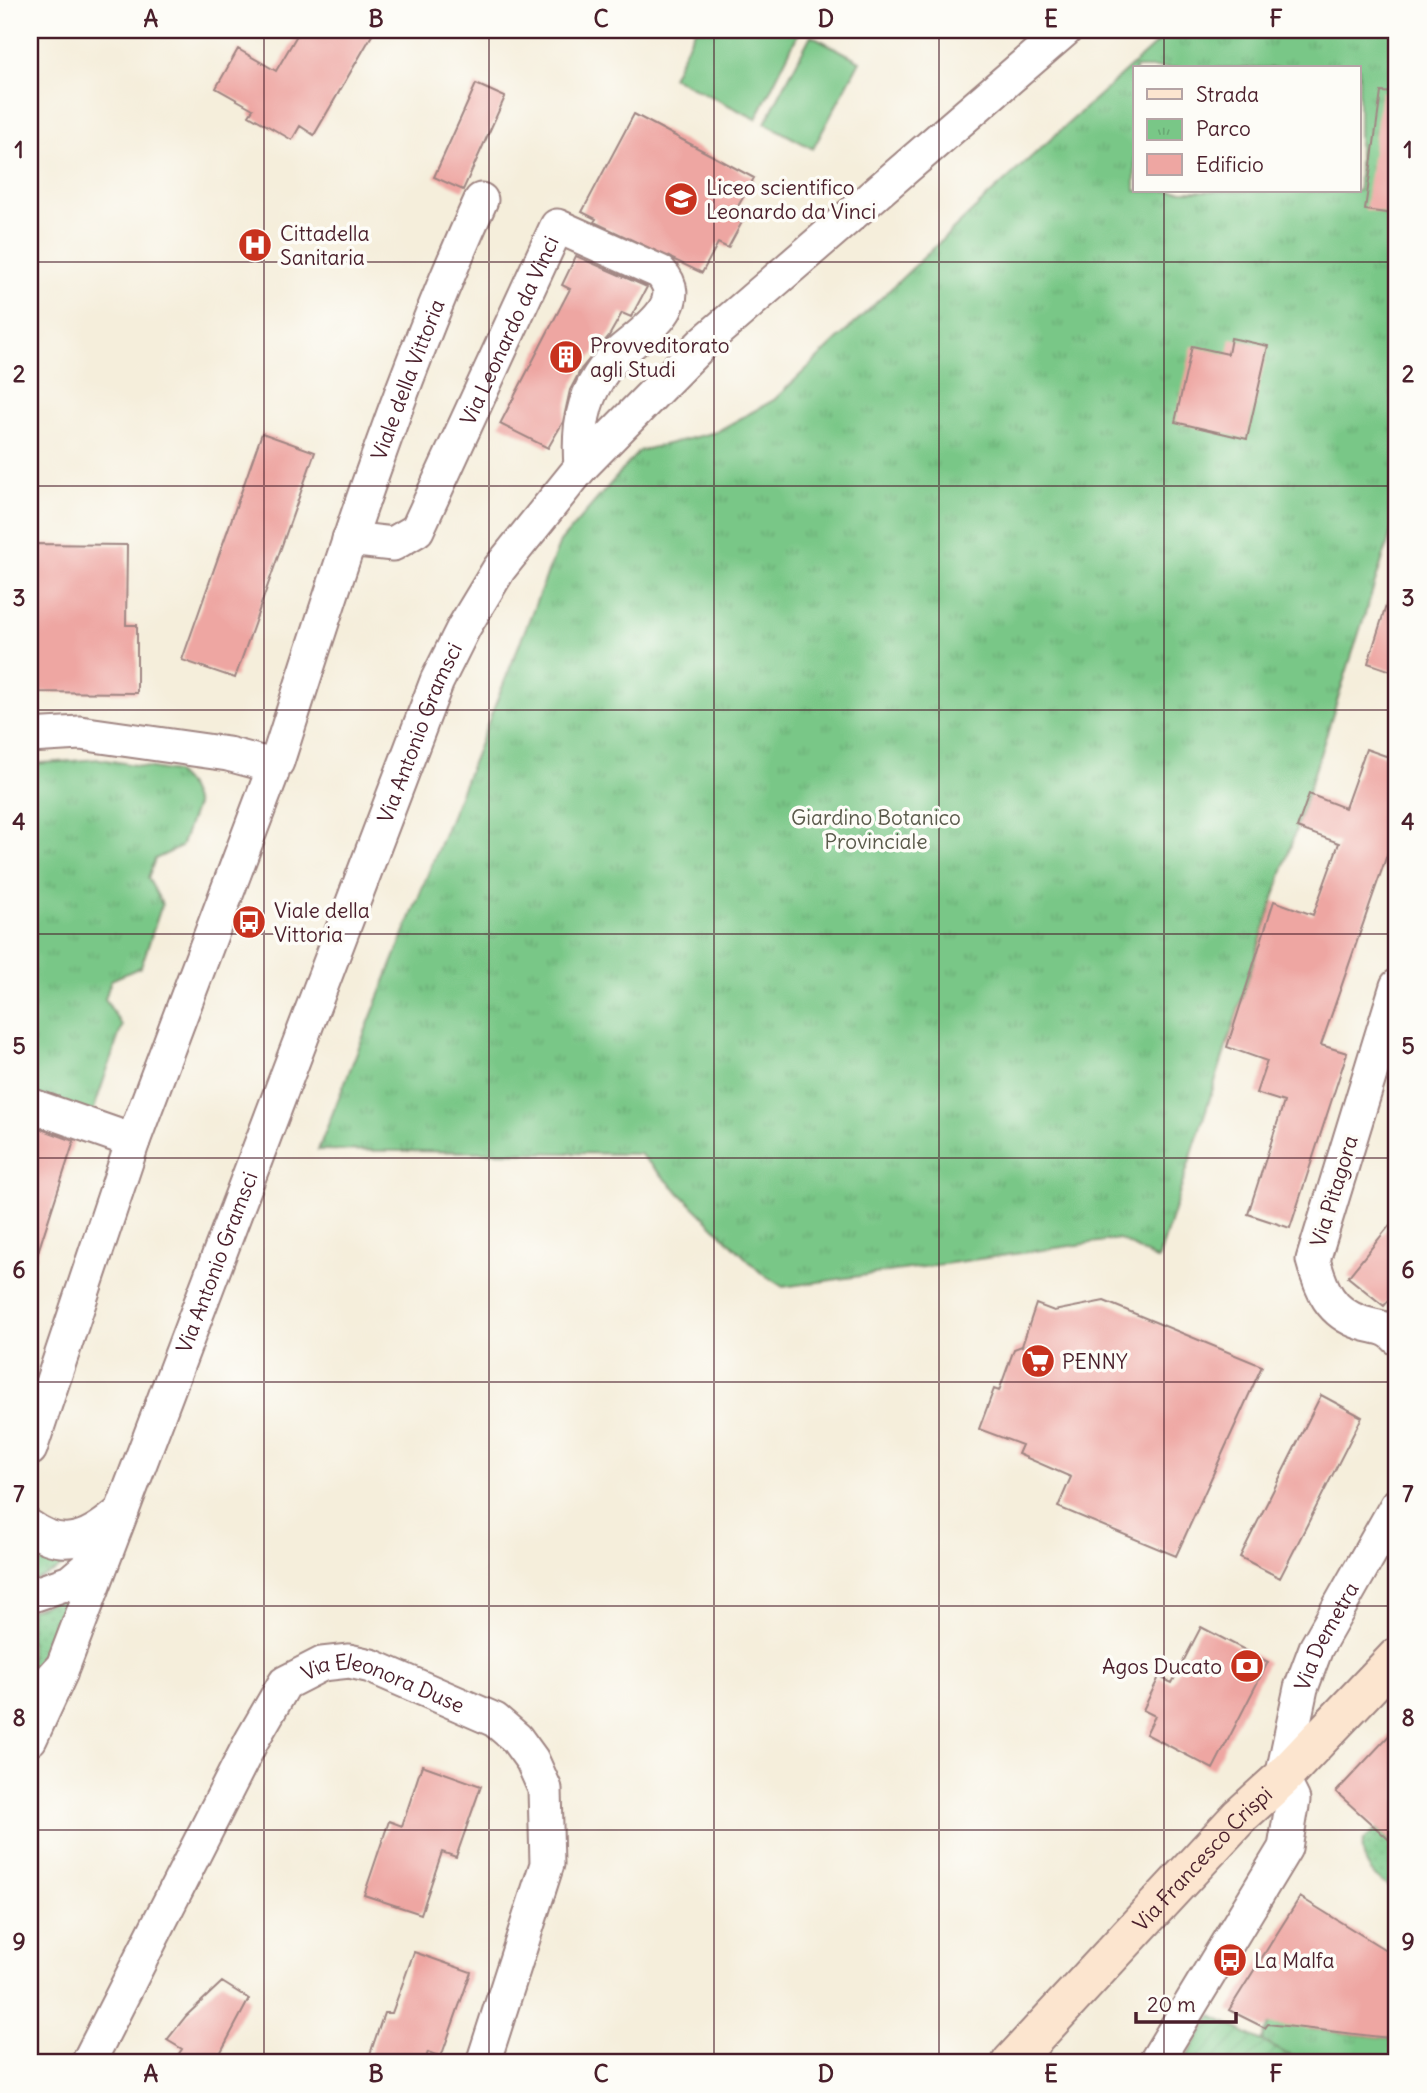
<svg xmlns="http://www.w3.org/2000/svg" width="1427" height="2093" font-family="Delius,sans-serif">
	<defs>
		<pattern id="grass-dots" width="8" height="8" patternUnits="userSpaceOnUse" patternTransform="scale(1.75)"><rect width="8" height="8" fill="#79c787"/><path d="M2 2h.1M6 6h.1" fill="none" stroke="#6aaa75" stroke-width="1.8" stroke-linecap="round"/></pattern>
		<pattern id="park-tufts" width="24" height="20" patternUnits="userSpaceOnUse" patternTransform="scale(1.75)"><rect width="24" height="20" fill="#79c787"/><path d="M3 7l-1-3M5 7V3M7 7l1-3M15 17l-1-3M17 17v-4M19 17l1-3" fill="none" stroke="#6aaa75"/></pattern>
		<pattern id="garden-furrows" width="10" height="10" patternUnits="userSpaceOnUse" patternTransform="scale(1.75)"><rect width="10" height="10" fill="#79c787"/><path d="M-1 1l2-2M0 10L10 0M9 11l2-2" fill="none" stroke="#6aaa75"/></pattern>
	</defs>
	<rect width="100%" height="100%" fill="#fdfcf7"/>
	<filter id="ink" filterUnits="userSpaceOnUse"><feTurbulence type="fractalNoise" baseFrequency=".0143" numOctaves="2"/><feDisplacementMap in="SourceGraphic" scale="14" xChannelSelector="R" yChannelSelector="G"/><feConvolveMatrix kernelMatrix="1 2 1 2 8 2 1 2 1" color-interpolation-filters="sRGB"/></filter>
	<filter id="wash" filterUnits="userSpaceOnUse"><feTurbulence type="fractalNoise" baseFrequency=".00686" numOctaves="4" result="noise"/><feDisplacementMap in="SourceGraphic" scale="28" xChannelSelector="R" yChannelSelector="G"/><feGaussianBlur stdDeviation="1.57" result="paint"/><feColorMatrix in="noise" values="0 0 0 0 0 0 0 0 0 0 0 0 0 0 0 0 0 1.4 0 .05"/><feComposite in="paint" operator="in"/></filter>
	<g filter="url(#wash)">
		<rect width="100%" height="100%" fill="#f5eedb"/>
		<path fill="url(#grass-dots)" stroke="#627359" stroke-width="2" d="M30,1559h40l-14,12 -26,11z
			M79,1592l-25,65 -24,20v-67z
			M1377,1829l18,16 2,-2v49c-20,-11 -37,-26 -34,-51z"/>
		<path fill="url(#park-tufts)" stroke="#627359" stroke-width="2" fill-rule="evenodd" d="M1171,30h226v484l-239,746 -39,-21 -336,48 -23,-15 -120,-118 -322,-4 242,-608 79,-91 77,-19 58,-32 210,-200zM1135,68h224v123h-224z
			M100,759l75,13 12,12 9,21 -15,42 -26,12 -7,19 14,26 -21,63 -30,13 -6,19 17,27 -30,89 -62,-20v-331z
			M1277,2009l34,20 86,10v24h-214l29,-47 49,25z"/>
		<path fill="url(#garden-furrows)" stroke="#627359" stroke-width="2" d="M1212,2016l93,47h-122z"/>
		<path fill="#79c787" stroke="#627359" stroke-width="2" d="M695,30h105l-44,89 -84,-42z
			M811,35l49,26 -47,88 -48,-26z"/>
		<g id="blocks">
			<path fill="#eea6a2" d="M300,30h75l-61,105 -14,-9 -8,14 -43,-25 4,-6 -37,-21 22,-39 38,22z
				M476,84l29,13 -42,93 -29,-13z
				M1381,92l16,1v91l-4,30 -28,-4z
				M634,114l120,64 -17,30 10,5 -19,35 -10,-5 -16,30 -108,-51 2,-3 -14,-7z
				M576,256l71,31 -16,30 -9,-4 -13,23 -28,33 -11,21 -7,32 -15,26 -48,-24 70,-135 -8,-4z
				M1231,338l37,8 -21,93 -72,-17 17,-76 36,8z
				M262,433l53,19 -80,226 -53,-18z
				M30,544l97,1 -1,80h11v68l-107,-1z
				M1391,590h6v83l-29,-10z
				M1366,749l31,11v66l-76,219 26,8 -57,175 -42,-14 36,-112 -28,-9 11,-32 -40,-14 47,-146 39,14 26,-72 -42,-15 12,-34 36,14z
				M30,1125l44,16 -39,120 -5,-1z
				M1397,1216v74l-13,16 -36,-29z
				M1104,1301l158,65 -86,190 -118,-49 13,-30 -53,-23 4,-9 -43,-16 15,-40 5,2 15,-42 8,-3 14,-42 18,7z
				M1321,1395l41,22 -82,161 -40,-21z
				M1201,1627l67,35 -55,107 -67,-35 9,-18 -12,-6 16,-33 13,6z
				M1397,1727v120l-61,-55z
				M422,1765l59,21 -25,71 -14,-5 -21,62 -57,-19 25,-74 13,5z
				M1300,1897l97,60v82l-129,-15 -3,4 -36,-18z
				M414,1952l57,20 -30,85 -13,-5 -4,11h-57l17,-50h8z
				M222,1982l27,17 -34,64h-42l9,-14 -15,-9 19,-24z"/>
		</g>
	</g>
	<g filter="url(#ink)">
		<use href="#blocks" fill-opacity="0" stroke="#a08683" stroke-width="2"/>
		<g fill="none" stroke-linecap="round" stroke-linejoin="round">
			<g stroke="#a08683" stroke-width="37">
				<g id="street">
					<path id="s1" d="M349,539l44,5 24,-14 140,-304 103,46c32,33 -22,63 -44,84 -9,8 -17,20 -23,31 -13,25 -14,52 -12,80"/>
					<path d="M30,736l50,-3 148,21 41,11"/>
					<path id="s2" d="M277,762c60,-188 122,-383 204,-562"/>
					<path d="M1397,986l-84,274c8,29 17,53 49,63 15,5 25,3 35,15"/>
					<path d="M30,1105l103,36"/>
					<path d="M30,1449l103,-308 139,-368"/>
					<path d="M30,1527c35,26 63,10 92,-16"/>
					<path d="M30,1596l40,-14 33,-28"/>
					<path id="s3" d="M30,1694l14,-7 19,-21 374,-985 27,-54 35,-58 82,-102 122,-124 362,-313"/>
					<path d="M30,1739l31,-67"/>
					<path id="s4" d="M88,2063l164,-323 33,-57 37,-19 27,-3 22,5 124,54 21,18 16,22 13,29 2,75 -64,199"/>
					<path id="s5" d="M1155,2063l130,-215 8,-48 -11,-22 19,-90 15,-40 81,-143"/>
				</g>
			</g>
			<g stroke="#a08683" stroke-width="42">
				<g id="secondary">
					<path id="s6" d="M1011,2063l229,-247 42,-38 115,-121"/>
				</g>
			</g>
			<use href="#street" stroke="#fff" stroke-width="33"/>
			<use href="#secondary" stroke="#fce5cf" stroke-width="38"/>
		</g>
	</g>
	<path fill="none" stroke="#4a1f2b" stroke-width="2" stroke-opacity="0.55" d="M264,30v2033M489,30v2033M714,30v2033M939,30v2033M1164,30v38M1164,191v1872M30,262h1367M30,486h1367M30,710h1367M30,934h1367M30,1158h1367M30,1382h1367M30,1606h1367M30,1830h1367"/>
	<defs>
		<g id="school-disc" transform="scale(1.75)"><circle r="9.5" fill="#c8321e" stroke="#fdfcf7"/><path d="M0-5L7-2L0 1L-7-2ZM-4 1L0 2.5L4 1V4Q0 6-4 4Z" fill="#fff"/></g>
		<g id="hospital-disc" transform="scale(1.75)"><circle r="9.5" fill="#c8321e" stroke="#fdfcf7"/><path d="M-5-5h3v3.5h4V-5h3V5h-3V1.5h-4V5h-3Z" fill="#fff"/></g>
		<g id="building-disc" transform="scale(1.75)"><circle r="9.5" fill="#c8321e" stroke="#fdfcf7"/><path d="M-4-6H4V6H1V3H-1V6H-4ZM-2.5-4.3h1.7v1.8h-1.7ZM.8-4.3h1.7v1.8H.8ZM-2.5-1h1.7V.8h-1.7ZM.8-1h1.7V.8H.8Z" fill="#fff"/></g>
		<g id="bus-disc" transform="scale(1.75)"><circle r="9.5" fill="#c8321e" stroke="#fdfcf7"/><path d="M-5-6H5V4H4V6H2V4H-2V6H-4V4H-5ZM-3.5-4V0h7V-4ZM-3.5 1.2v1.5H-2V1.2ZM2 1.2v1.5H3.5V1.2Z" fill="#fff"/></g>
		<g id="supermarket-disc" transform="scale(1.75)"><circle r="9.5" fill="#c8321e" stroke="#fdfcf7"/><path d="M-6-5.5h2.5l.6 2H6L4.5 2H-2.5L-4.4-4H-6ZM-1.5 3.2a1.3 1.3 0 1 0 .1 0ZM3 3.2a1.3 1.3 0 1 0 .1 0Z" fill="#fff"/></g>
		<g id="bank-disc" transform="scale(1.75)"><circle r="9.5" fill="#c8321e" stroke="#fdfcf7"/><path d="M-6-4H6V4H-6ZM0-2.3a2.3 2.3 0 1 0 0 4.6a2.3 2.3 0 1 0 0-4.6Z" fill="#fff"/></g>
	</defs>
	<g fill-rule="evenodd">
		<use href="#school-disc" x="681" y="199"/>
		<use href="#hospital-disc" x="255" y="245"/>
		<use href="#building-disc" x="566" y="357"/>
		<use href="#bus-disc" x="249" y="922"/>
		<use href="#supermarket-disc" x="1038" y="1361"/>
		<use href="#bank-disc" x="1247" y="1666"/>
		<use href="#bus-disc" x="1230" y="1960"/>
	</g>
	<g text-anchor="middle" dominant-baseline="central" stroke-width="7" stroke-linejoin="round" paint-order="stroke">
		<g font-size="21" fill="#4a1f2b" stroke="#fdfcf7" text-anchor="start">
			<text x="706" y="187">Liceo scientifico<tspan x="706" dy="24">Leonardo da Vinci</tspan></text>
			<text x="280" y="233">Cittadella<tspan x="280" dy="24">Sanitaria</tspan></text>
			<text x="590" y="345">Provveditorato<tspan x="590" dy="24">agli Studi</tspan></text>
			<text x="274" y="910">Viale della<tspan x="274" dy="24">Vittoria</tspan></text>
			<text x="1062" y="1361">PENNY</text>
			<text x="1222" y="1666" text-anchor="end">Agos Ducato</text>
			<text x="1254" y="1960">La Malfa</text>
		</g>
		<g font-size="21" fill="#4a1f2b" stroke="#fdfcf7">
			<text stroke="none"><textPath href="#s1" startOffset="292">Via Leonardo da Vinci</textPath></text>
			<text stroke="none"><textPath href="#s2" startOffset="404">Viale della Vittoria</textPath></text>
			<text stroke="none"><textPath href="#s3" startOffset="1043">Via Antonio Gramsci</textPath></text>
			<text transform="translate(1334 1191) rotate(-73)">Via Pitagora</text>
			<text stroke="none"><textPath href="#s3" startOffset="476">Via Antonio Gramsci</textPath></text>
			<text stroke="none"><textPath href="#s5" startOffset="474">Via Demetra</textPath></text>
			<text stroke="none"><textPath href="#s4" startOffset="534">Via Eleonora Duse</textPath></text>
			<text stroke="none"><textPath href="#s6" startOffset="280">Via Francesco Crispi</textPath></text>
		</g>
		<g font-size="21" fill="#5a5a4b" stroke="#fdfcf7">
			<text x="876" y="817">Giardino Botanico<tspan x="876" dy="24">Provinciale</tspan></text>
		</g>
	</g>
	<rect width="1427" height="2093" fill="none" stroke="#fdfcf7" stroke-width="77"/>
	<rect x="1133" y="66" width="228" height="126" fill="#fdfcf7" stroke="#b5a4a5" stroke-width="2"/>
	<rect x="1147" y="89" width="35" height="10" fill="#fce5cf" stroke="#b5a4a5" stroke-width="2"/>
	<text x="1196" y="102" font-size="21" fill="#4a1f2b">Strada</text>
	<rect x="1147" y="119" width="35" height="21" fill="url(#park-tufts)" stroke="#b5a4a5" stroke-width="2"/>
	<text x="1196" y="136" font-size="21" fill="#4a1f2b">Parco</text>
	<rect x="1147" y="154" width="35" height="21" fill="#eea6a2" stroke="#b5a4a5" stroke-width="2"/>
	<text x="1196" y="172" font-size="21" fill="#4a1f2b">Edificio</text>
	<path d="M1136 2012v10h100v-10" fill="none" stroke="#4a1f2b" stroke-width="3.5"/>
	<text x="1147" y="2012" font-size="21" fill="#4a1f2b" stroke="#fdfcf7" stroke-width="5" paint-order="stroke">20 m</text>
	<rect x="38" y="38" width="1350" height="2016" fill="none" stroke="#4a1f2b" stroke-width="2.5"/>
	<g font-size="23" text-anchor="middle" font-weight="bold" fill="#4a1f2b">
		<text x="151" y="27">A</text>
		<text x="376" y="27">B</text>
		<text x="601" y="27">C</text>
		<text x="826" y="27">D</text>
		<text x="1051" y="27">E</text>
		<text x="1276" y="27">F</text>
		<text x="19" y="158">1</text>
		<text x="1408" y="158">1</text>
		<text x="19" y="382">2</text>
		<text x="1408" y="382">2</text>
		<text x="19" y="606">3</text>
		<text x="1408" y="606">3</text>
		<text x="19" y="830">4</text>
		<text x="1408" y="830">4</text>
		<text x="19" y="1054">5</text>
		<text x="1408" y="1054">5</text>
		<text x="19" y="1278">6</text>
		<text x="1408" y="1278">6</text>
		<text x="19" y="1502">7</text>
		<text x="1408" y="1502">7</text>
		<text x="19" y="1726">8</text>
		<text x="1408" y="1726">8</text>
		<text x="19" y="1950">9</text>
		<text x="1408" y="1950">9</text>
		<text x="151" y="2082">A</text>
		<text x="376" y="2082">B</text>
		<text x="601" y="2082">C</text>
		<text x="826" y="2082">D</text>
		<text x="1051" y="2082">E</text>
		<text x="1276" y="2082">F</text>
	</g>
</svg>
